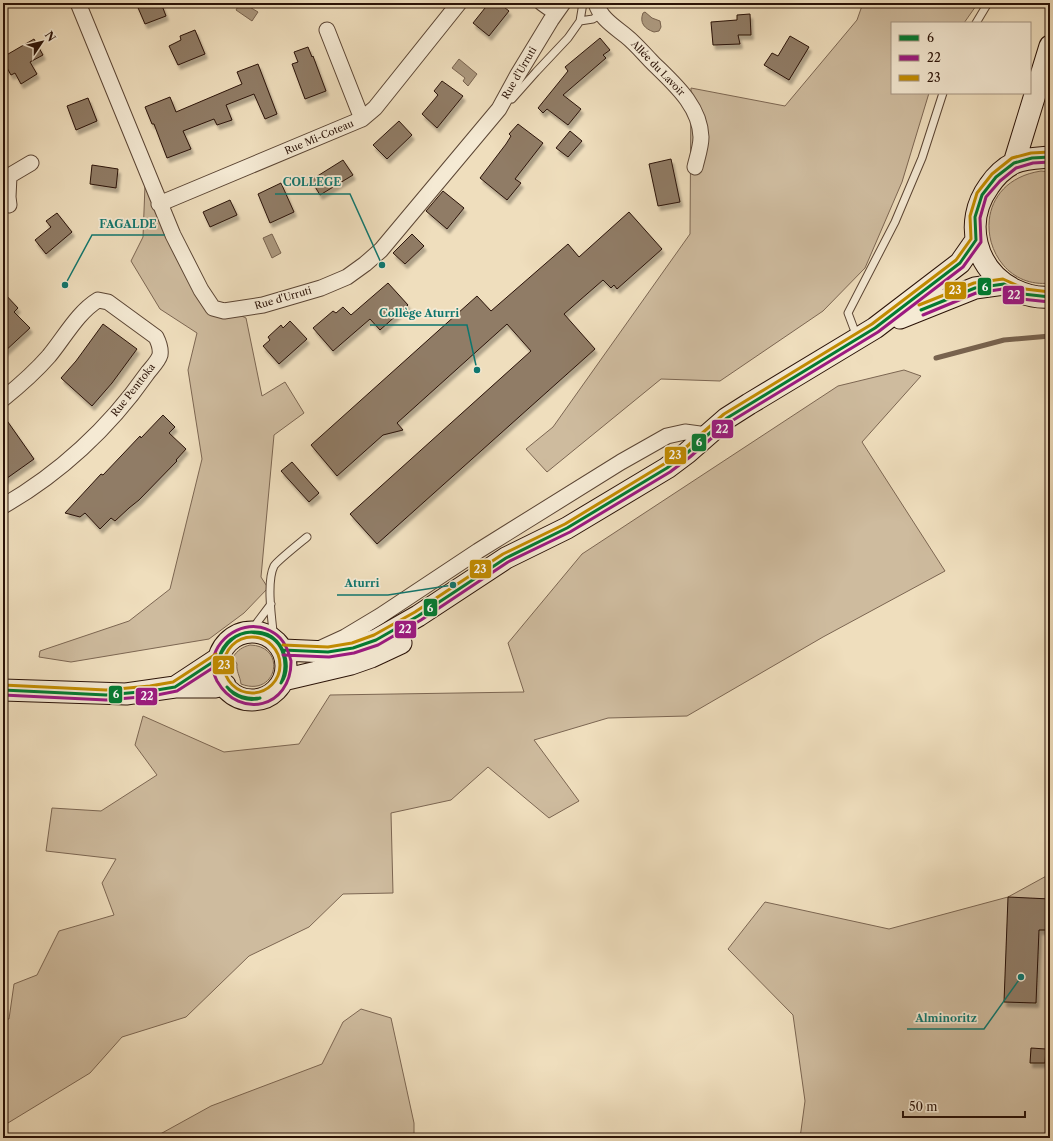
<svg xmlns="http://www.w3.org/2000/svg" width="1053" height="1141" font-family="'Libre Caslon Text',serif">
	<defs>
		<filter id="shadow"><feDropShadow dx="2.5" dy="4.5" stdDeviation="1" flood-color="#0004"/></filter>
	</defs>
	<rect width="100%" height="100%" fill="#efdebd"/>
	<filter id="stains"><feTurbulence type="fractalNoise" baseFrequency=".005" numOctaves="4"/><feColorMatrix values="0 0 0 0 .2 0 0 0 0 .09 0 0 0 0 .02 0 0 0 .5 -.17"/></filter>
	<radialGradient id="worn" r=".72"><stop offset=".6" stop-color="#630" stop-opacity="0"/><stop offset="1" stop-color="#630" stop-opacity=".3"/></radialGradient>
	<path fill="#cebb9e" stroke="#7c6652" d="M863,3h115l-14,20h-72v70h37l-27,89 -37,86 -42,43 -103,70 -59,-2 -114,93 -21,-23 27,-22 137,-193 1,-146 94,18 72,-86z
		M1041,171l9,1v111c-67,8 -91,-99 -9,-112z
		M145,185l56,112 45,21 16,78 23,-14 19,31 -30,22 -13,142 7,11 -24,25 -35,26 -138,23 -32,-5 1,-6 89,-30 41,-32 32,-130 -14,-89 9,-37 -37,-24 -29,-48 12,-24z
		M904,370l17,6 -59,66 83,129 -122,66 -136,79 -79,2 -74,22 45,61 -30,17 -61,-51 -37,33 -60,13 2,80 -50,1 -34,33 -60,29 -63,61 -64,20 -32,36 -87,53v-107h6l5,-35 23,-9 22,-44 55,-16 -12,-32 14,-24 -70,-8 6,-43 49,3 56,-36 -22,-30 8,-29 81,36 75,-8 31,-49 194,-3 -16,-49 74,-89 256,-168z
		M250,645c38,1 27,53 -9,39 -1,-8 -5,-13 -4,-20l-4,-7c5,-7 9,-10 17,-12z
		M1050,874v264h-250l5,-37 -12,-86 -65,-66 37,-47 124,27 119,-32z
		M361,1009l30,9 23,105v15h-261l58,-32 111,-42 21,-42z"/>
	<path fill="#ac997f" stroke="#78634f" d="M240,3h3l15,9 -6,9 -16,-11z
		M645,12l7,6 8,3 1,6 -2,4 -5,1c-9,-3 -15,-9 -11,-19z
		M459,59l18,15 -9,12 -5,-5 2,-3 -13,-10z
		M272,234l9,19 -9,5 -9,-20z"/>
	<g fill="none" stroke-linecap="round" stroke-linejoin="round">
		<path stroke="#78634f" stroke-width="5" d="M936,358l68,-18 46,-4"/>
	</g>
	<path fill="#907c66" stroke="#2a1207" filter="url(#shadow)" d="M136,3h25l5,13 -21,8z
		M489,3h10l10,8 -20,25 -16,-13z
		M750,14l1,21h-13l2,9 -27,1 -2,-23 26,-2v-5z
		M195,30l10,24 -27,11 -9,-19 12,-6 -1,-4z
		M790,36l19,11 -20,33 -25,-15 8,-12 6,3z
		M600,38l10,12 -7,5 3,3 -43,37 18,14 -13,16 -21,-16 -4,4 -5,-5 30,-37 -3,-4z
		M34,39l9,16 -13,7 7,12 -16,10 -6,-11 -4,2 -8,-14v-4z
		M308,47l4,10 1,-1 13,35 -21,8 -13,-35 6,-2 -4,-10z
		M258,64l19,50 -12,5 -11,-25 -28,11 6,15 -15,5 -3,-6 -31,12 8,18 -24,9 -13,-34h-2l-7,-17 25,-10 6,15 66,-28 -5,-12z
		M442,81l21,15 -26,32 -15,-14 16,-19 -4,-4z
		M88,98l9,23 -21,9 -9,-24z
		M399,121l13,14 -25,24 -14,-14z
		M518,124l25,19 -28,36 6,4 -14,17 -27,-22 26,-34 5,-8 -2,-2z
		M570,131l12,10 -14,16 -12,-9z
		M671,159l9,43 -22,4 -9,-42z
		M343,160l10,15 -33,20 -9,-15z
		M92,165l26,4 -2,19 -26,-4z
		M281,183l13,29 -24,11 -12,-29z
		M443,191l21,17 -17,21 -21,-18z
		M230,200l7,15 -27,12 -7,-15z
		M629,212l33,37 -45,40 -3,-4 -3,3 -8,-8 -39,34 31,35 -218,195 -27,-30 181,-163 -24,-27 -110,99 6,7 -20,5 -46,41 -26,-31 166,-149 14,15 77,-67 11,13z
		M57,213l15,19 -26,22 -11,-14 16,-13 -5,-6z
		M412,234l12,12 -19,18 -12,-11z
		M388,283l20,22 -28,25 -10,-11 -37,32 -20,-23 20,-17 3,2 7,-6 8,8z
		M3,292l15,16 -4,4 16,16 -27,25z
		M290,321l17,18 -28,25 -16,-18 7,-6 -2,-3 13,-12 2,3z
		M103,324l34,25 -25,34 -20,23 -31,-28 15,-17z
		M3,415l31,44 -31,22z
		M163,415l12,12 -6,6 17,16 -10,11 1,1 -38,39 -10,8 -14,13 -4,-3 -11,11 -15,-16 -5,4 -15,-4 36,-39 2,1 37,-39 1,2z
		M292,462l27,31 -10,9 -28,-31z
		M1008,897l42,2v31h-11l-3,73 -32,-1z
		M1031,1048l15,1 -1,14h-15z"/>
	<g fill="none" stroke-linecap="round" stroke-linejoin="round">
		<g stroke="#5b4534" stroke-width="9">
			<path id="lane" d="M580,21l13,-2 8,-5
				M976,23l12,-20
				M507,96l5,3 24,-27 32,-34 12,-17 3,-18
				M857,337l-9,-24 47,-91 27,-64 21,-65
				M250,632l21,-28
				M274,640c-2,-19 -8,-58 0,-74 3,-5 27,-24 33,-29"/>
		</g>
		<g stroke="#5b4534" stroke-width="17">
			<path id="street" d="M78,3l95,232 28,55 12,18 11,3 39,-6 58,-17 26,-11 18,-13 16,-14 118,-141 18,-33 34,-56 12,-17
				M542,3l14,10
				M596,3c4,15 19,24 30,33 10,8 18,18 26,26 21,21 48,43 49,75 0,10 -4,21 -6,30
				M327,30l35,89
				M159,204l203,-85 13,-11 84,-105
				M9,205l-1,-8 1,-21 22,-13
				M3,399c16,-13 32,-27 46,-43 15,-18 29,-44 49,-56l10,2 48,35c3,6 5,12 4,18 -2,7 -10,14 -14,20 -37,53 -87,99 -143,131
				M321,648l24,-11 35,-21 98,-65 143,-89 46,-26 18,-4 22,3"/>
		</g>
		<g stroke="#2a1207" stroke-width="23">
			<path id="secondary" d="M1050,157c-12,1 -25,1 -36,6 -10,5 -19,14 -25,23 -26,36 -14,84 26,104 10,5 23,8 35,7
				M1014,163l36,-117
				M900,318l75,-30 29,-4
				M218 666a34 34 0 1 1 68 0a34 34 0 1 1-68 0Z
				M283,650l45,2 25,-4 23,-8 42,-24 88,-58 61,-30 100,-60 20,-15 40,-35 22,-14 126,-76 85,-65 16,-23
				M283,680l68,-16 20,-7 30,-14
				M175,687l44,-29
				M3,690l123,4 49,-7h40l10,-2"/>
		</g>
		<use href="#lane" stroke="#f5ead4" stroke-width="7"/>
		<use href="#street" stroke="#f5ead4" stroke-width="15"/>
		<use href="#secondary" stroke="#f5ead4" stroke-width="21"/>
		<g stroke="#f5ead4" stroke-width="6">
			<path id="bus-1" d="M921,310l54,-22 29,-4 19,10 27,3
				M251,632c4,1 8,1 12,2 22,6 26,31 18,49
				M251,632c7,0 15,0 21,5 14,10 19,32 9,46
				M283,650l45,2 25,-4 23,-8 42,-24 88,-58 61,-30 100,-60 20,-15 40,-35 148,-90 85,-65 16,-23 -1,-23 7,-22 14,-18 18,-14 18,-5 18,-1
				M219,658c4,-15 16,-25 32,-26
				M219,658c6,-14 16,-25 32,-26
				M227,687c8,9 21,13 33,11
				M227,687c7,10 22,15 33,11
				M3,690l103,5 45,-4 24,-4 44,-29"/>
		</g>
		<g stroke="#f5ead4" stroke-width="6">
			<path id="bus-2" d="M923,315l53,-22 27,-4 18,10 29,3
				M283,655l46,2 25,-4 24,-8 43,-25 87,-58 62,-30 100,-60 20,-15 40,-35 148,-90 85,-65 18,-25 -1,-24 6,-21 14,-16 16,-13 17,-5 17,-1
				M291,661c-3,-11 -7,-22 -17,-28 -23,-16 -56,0 -61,27 -1,6 1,15 4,21 23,40 74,26 74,-19
				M3,695l103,5 46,-4 25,-5 45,-29"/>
		</g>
		<g stroke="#f5ead4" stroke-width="6">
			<path id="bus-3" d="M919,305l55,-22 29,-4 22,10 25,3
				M224 665a28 28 0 1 1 56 0a28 28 0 1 1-56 0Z
				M283,645l45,2 24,-4 22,-8 41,-23 88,-58 62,-30 99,-60 20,-15 40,-35 148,-90 84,-64 15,-21 -1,-23 7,-23 15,-19 20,-16 19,-5 19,-1
				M3,685l103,5 44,-4 23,-4 43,-28"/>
		</g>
		<use href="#bus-1" stroke="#007c32" stroke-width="3"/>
		<use href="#bus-2" stroke="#9c1981" stroke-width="3"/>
		<use href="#bus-3" stroke="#c28c00" stroke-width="3"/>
	</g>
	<g text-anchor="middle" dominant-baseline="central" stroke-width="3.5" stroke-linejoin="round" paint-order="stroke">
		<g font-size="10" fill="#2a1207" stroke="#f5ead4">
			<text transform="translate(658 68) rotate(46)">Allée du Lavoir</text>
			<text transform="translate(519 73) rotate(-60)">Rue d'Urruti</text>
			<text transform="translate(319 137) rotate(-23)">Rue Mi-Coteau</text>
			<text transform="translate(283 298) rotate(-16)">Rue d'Urruti</text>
			<text transform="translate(133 390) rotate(-52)">Rue Penttoka</text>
		</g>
	</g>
	<path fill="none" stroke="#0f766e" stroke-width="1.5" d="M382 265L350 194H275M65 285L92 235H165M477 370L467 325H370M453 585L388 595H337M1021 977L984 1029H907"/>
	<g fill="#0f766e" stroke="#f5ead4" stroke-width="1.5">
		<circle cx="382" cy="265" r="4"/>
		<circle cx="65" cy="285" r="4"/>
		<circle cx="477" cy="370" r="4"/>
		<circle cx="453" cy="585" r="4"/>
		<circle cx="1021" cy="977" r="4"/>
	</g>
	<g font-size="11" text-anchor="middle" font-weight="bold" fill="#0f766e" stroke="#f5ead4" stroke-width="3.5" stroke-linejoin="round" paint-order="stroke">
		<text x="312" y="186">COLLEGE</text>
		<text x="128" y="228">FAGALDE</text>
		<text x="419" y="317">Collège Aturri</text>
		<text x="362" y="587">Aturri</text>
		<text x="946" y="1022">Alminoritz</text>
	</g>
	<g stroke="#f5ead4" stroke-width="1.5">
		<rect x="977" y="277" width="15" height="19" rx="4" fill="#007c32"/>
		<rect x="944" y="281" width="23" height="19" rx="4" fill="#c28c00"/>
		<rect x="1002" y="285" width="23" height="20" rx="4" fill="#9c1981"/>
		<rect x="711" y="419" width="23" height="20" rx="4" fill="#9c1981"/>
		<rect x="691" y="433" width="16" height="19" rx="4" fill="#007c32"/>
		<rect x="664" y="446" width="23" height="19" rx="4" fill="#c28c00"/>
		<rect x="469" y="559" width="23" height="20" rx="4" fill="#c28c00"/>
		<rect x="423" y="598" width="15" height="19" rx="4" fill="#007c32"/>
		<rect x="394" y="620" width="23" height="19" rx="4" fill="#9c1981"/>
		<rect x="212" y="655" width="23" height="20" rx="4" fill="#c28c00"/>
		<rect x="108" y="685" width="15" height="19" rx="4" fill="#007c32"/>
		<rect x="135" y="687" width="23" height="19" rx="4" fill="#9c1981"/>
	</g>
	<g font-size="11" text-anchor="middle" font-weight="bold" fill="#fff">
		<text x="985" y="291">6</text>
		<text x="955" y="294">23</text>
		<text x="1014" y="299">22</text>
		<text x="722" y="433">22</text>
		<text x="699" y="446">6</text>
		<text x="675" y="459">23</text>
		<text x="480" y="573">23</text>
		<text x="430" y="612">6</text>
		<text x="405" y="633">22</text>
		<text x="224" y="669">23</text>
		<text x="116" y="698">6</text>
		<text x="147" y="700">22</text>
	</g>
	<rect width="1053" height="1141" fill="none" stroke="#efdebd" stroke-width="16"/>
	<rect x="4" y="4" width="1045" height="1133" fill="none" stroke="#2a1207" stroke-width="2"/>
	<rect x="8" y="8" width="1037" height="1125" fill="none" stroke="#2a1207"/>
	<rect x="891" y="22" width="140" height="72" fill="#f5ead4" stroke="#a49482"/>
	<rect x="899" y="35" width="20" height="6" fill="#007c32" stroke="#a49482"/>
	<text x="927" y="42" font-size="12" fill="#2a1207">6</text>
	<rect x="899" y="55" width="20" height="6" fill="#9c1981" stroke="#a49482"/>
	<text x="927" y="62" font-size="12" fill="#2a1207">22</text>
	<rect x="899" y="75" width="20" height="6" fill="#c28c00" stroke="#a49482"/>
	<text x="927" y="82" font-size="12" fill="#2a1207">23</text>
	<g transform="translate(42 42) rotate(55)" stroke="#f5ead4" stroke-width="3" paint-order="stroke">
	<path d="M0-3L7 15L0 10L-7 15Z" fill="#2a1207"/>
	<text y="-6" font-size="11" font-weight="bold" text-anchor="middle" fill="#2a1207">N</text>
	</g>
	<path d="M903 1111v6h122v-6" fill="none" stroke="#2a1207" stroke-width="2"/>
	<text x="909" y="1111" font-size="12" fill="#2a1207" stroke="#f5ead4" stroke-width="3" paint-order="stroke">50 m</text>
	<rect width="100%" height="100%" filter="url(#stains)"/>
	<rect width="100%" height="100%" fill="url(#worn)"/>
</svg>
